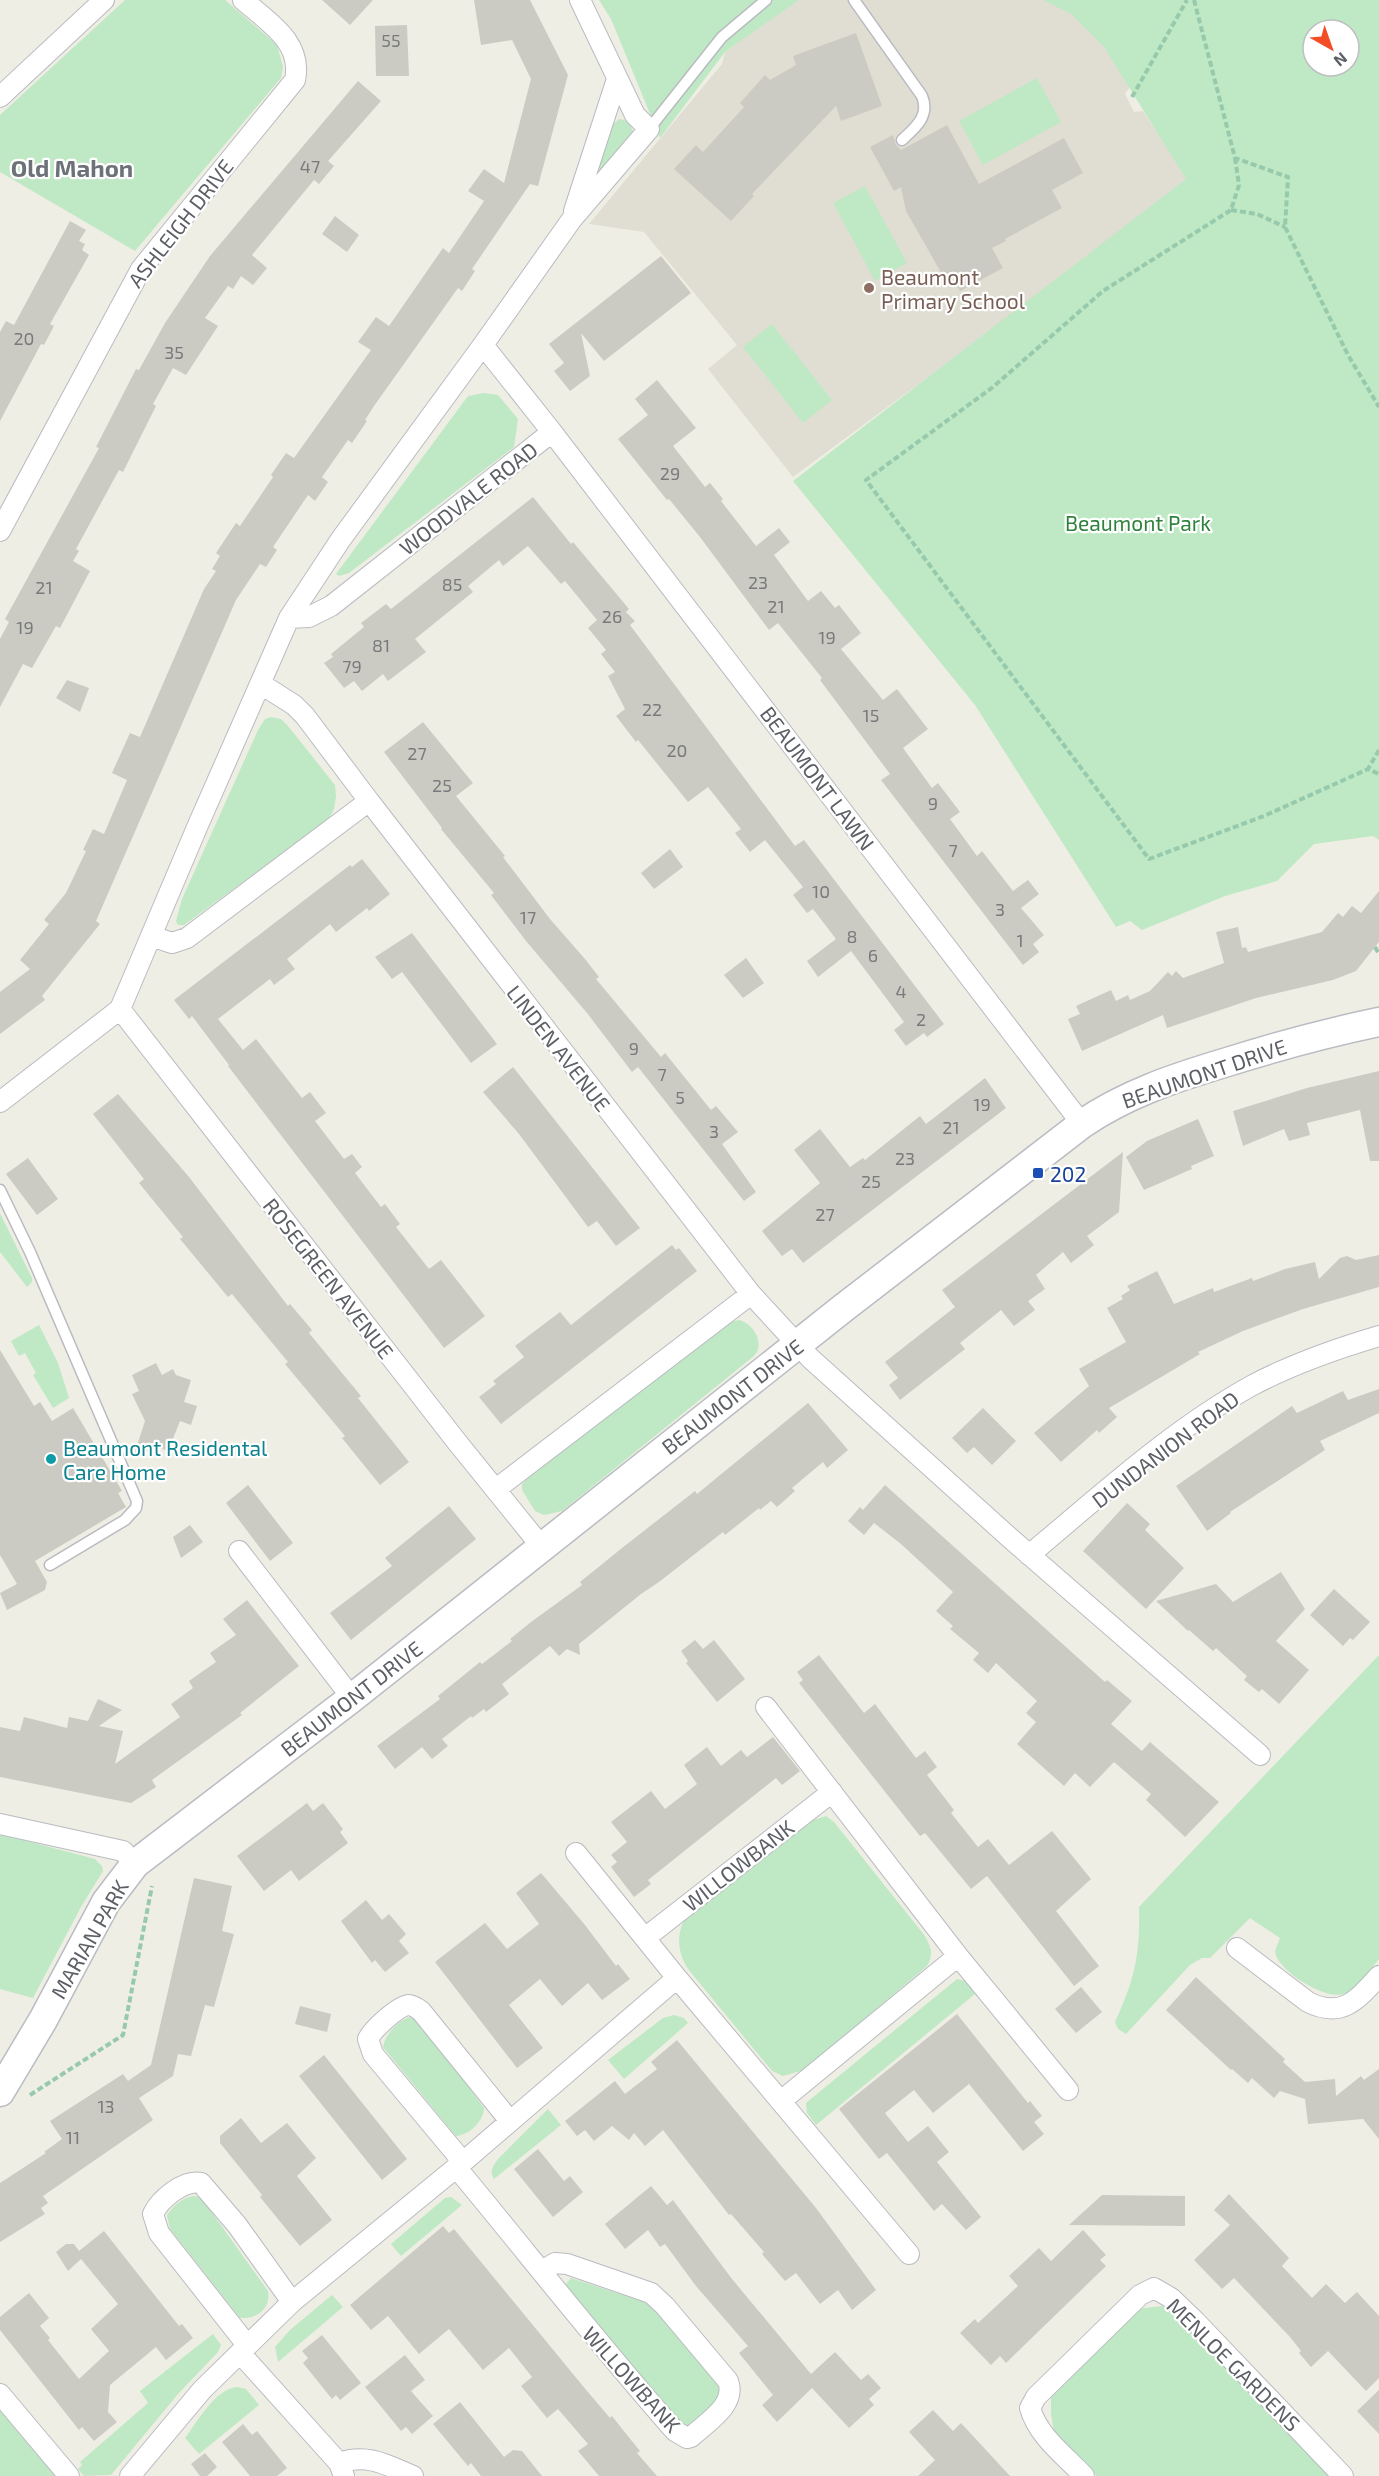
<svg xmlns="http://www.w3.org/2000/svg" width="1379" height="2476" font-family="'Exo 2',sans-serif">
	<rect width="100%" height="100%" fill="#efeee4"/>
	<path fill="#e0ded2" d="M798,0h247l32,17 20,19 33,51 -5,7 9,18 9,-1 47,72 -397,294 -85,-108 29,-24 -93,-113 -55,-8 133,-160 3,-12z"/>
	<path fill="#bfe8c4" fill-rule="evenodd" d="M125,0h100l52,45 6,22 -2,11 -146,173 -135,-79v-57z
		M599,0h200l-74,52 -65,86 -49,-119z
		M1043,0h336v840l-6,-4 -59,8 -37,37 -52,15 -83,34 -12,-9 -14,6 -141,-222 -182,-224 393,-302 -82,-132 -33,-33zM1313,30h36v36h-36z
		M1037,78l24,44 -78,43 -24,-44z
		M619,119c9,1 12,5 14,13l-30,38h-4l9,-41z
		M865,186l42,77 -32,18 -42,-78z
		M772,324l60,76 -29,23 -60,-76z
		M484,393l14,2 20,24 -4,28 -165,126 -10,3 -3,-2 132,-178z
		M271,717l10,2 7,7 47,59 1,11 -2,13 -6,11 -144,105h-6l-2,-4 6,-22 76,-169 7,-11z
		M0,1213l32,65v4l-5,5 -27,-35z
		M739,1320c14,3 27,24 15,36l-192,155 -18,4 -9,-4 -13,-21v-6l6,-6 198,-155z
		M39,1325l19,38 11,35 -16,10 -20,-33 3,-2 -11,-20 -6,3 -8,-15z
		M1379,1655v304c-9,11 -20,28 -33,34 -18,10 -70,-23 -71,-42l5,-13 -30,-20 -40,40h-8l-12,7 -64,69 -8,-5 -3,-7c20,-44 25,-67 24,-115z
		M826,1816l8,6 91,114c6,11 9,18 2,30l-123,104 -21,6 -11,-5 -84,-102c-11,-18 -12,-35 -2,-53l124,-95z
		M0,1834l95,25 7,7 1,5 -22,36 -48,91 -33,-9z
		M957,1979l8,2 10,13 -159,131 -9,-12 -1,-10z
		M674,2015l10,3 4,5 -64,56 -16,-19 55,-42z
		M410,2017l7,2 9,10 58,79c0,13 -15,27 -28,28l-6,-7 -67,-82c2,-12 14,-26 27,-30z
		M548,2109l13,16 -67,54c-5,-8 -1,-13 4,-20z
		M193,2196l7,1 5,6 63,88c3,18 -11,28 -28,27l-70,-89 -3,-14c6,-9 15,-17 26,-19z
		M451,2197l11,8 -61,51 -10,-12 54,-46z
		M571,2278l79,26 71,85v8l-27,27 -7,2 -6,-3 -107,-125 -9,-13z
		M332,2295l11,12 -65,55 -3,-15 15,-17z
		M1162,2306l13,8 154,162h-232l-43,-45 -3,-17v-22l86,-83z
		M213,2334l8,11 -3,7 -40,42 -67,81 -27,1 -6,-7 4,-4 -2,-3 68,-59 -8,-12z
		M237,2387l9,2 13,16 -60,49 -14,-16c14,-18 29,-48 52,-51z
		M0,2411l55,65h-55z"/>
	<path fill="#cccbc3" d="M322,0h51l-23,25z
		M474,0h56l38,75 -30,111 -8,-2 -58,85 3,2 -13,20 -4,-3 -84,118 -9,14 2,1 -15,22 -4,-3 -26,37 6,5 -13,19 -7,-6 -35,52 4,3 -11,17 -6,-3 -24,36 -140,321 4,3 -58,72 3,4 -45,34v-42l30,-23 -10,-9 29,-36 -5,-4 22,-27 20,-42 -3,-1 10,-21 11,5 23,-54 -15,-7 18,-40 10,4 64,-148 12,-18 -4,-2 8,-13 -4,-3 20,-30 4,3 33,-49 -2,-2 15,-22 8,5 77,-108 -13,-8 18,-25 13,9 54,-78 6,5 35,-52 -16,-10 16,-22 20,14 27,-104 -19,-39 -31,5z
		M407,25l2,51h-33l-1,-50z
		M856,33l26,73 -41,15 -5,-15 -84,88 2,2 -23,25 -57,-52 22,-24 7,7 41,-45 -4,-4 25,-28 5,5 26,-15 -3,-9z
		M358,81l23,20 -53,60 6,5 -15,18 -5,-4 -62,75 15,13 -14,17 -12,-9 -8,13 -5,-3 -23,32 13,8 -32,49 -13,-7 -20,36 3,2 -33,66 -4,-2 -43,79 3,2 -6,10 17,10 -30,57 -4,-2 -24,42 -9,-4 -23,43v-68l9,-17 -4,-3 94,-171 -3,-1 40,-78 3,1 26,-47 45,-67z
		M947,125l32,59 85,-46 19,35 -31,17 10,18 -57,31 1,2 -14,7 11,20 -43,23 -10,-19 -7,4 -37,-65 -5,-24 -7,4 -24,-44 23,-12 3,10 5,5z
		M335,216l24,19 -12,17 -25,-18z
		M70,221l16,9 -7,11 6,3 -3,6 7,5 -39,69 4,2 -10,19 -3,-1 -41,77v-89l6,-11 8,4z
		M661,256l30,37 -87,68 -23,-28 9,43 -20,15 -16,-20 10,-8 -15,-19z
		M657,380l39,48 -23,18 32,41 5,-4 13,16 -2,2 35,45 23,-18 11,14 -16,13 34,46 13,-10 14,17 4,-3 22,28 -20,16 42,51 14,-11 31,40 -25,19 29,40 6,-5 22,29 -10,7 27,37 5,-5 31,40 15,-11 11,14 -18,14 23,27 -11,9 6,8 -16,13 -142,-185 9,-6 -70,-94 2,-2 -44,-55 -9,7 -69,-93 -31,-38 -2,1 -49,-61 30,-24 -13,-16z
		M533,497l38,47 2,-2 56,67 -3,3 9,9 -5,4 165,221 9,-6 140,184 -17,13 -3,-4 -18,13 -12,-16 10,-8 -53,-71 -33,26 -11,-16 29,-22 -23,-30 -6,4 -14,-18 10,-8 -38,-47 -15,12 -15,-19 6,-4 -33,-42 -20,15 -50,-62 -2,2 -20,-26 9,-7 -17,-33 7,-4 -14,-18 5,-4 -18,-22 9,-8 -32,-39 -4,3 -33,-38 -25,20 -4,-6 -31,26 5,6 -58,47 11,13 -38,29 -5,-7 -21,17 -8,-10 -10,7 -20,-25 9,-6 -2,-3 33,-27 -3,-4 25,-19 5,5z
		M67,680l22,8 -9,24 -24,-14z
		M423,722l50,61 -17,13 49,60 -2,1 47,62 35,40 14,18 -3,2 65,78 4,-4 46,57 5,-4 22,26 -16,12 34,48 -12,9 -106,-134 -6,5 -45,-59 -61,-72 -35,-46 3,-2 -53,-64 1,-1 -58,-76z
		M670,849l13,18 -29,22 -13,-16z
		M362,859l28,35 -21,17 -2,-3 -31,24 -6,-8 -43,35 8,10 -21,16 -4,-6 -52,40 25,31 13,-11 46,59 8,-6 16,21 -11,8 29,38 8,-5 10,13 -7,6 26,34 4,-3 15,20 -4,3 33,42 12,-9 44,56 -41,32 -216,-282 1,-1 -37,-49 -3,3 -15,-19 176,-135 2,2z
		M1379,891v51l-23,29 -23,9 -77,18 -89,30 -4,-13 -81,36 -14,-32 12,-5 -4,-8 35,-16 5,11 12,-6 2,5 20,-9 18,-19 4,4 4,-5 7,7 41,-15 -8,-31 22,-5 4,21 4,-1 2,5 74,-20 16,-19 5,4 9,-11 9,7z
		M412,933l85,111 -26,19 -69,-91 -10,7 -17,-22z
		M746,958l18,25 -21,15 -19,-23z
		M513,1067l127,161 -24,18 -19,-25 -9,6 -69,-93 -36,-42z
		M1379,1071v90h-9l-10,-51 -53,13 3,12 -21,6 -5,-12 -41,17 -10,-35 74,-23z
		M985,1078l21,30 -203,155 -11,-14 -10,7 -20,-25 58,-48 -26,-33 26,-21 30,38 13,-9 2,2 55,-44 6,8z
		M118,1094l71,83 99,129 2,-2 22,26 -3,3 52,63 -3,2 51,64 -29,23 -38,-47 3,-2 -60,-72 3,-2 -56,-68 -4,3 -48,-58 3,-2 -44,-54 5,-4 -51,-65z
		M1198,1119l16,37 -23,10 1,3 -48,21 -18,-33 21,-16z
		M1123,1152l-4,60 -32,24 7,9 -23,18 -8,-11 -27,23 9,14 -17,12 7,9 -21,16 -13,-16 -41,33 5,6 -65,51 -11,-15 9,-7 -13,-16 70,-55 -13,-17z
		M28,1158l30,41 -21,16 -31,-41z
		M672,1245l4,5 3,-2 18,23 -196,153 -22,-27 17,-13 -3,-3 31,-24 -9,-11 45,-34 11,13z
		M1379,1255v32l-76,22 -60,22 -45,21 2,2 -91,54 8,9 -18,16 -2,-3 -36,32 -27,-29 55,-47 -10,-17 47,-27 -19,-34 16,-9 -2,-3 9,-6 -3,-4 30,-15 17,33 39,-16 1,4 38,-14 1,3 32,-12 30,-7 4,17 21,-21 7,-2 9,4z
		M0,1350l34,56 6,-4 12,19 21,-13 49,83 -4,2 8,14 -91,54 12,21 -2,8 -38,20 -7,-17 17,-9 -17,-29z
		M156,1363l6,12 11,-6 3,6 15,5 -7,22 13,4 -6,19 -11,-4 -12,30 -11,-4 -23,8 11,-34 -13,-27 7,-3 -7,-16z
		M1379,1389v24l-59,28 5,9 -95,62 1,1 -24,18 -31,-45 116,-80 5,7 46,-22 5,9z
		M808,1403l40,47 -21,18 -4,-6 -31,26 3,3 -18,16 -6,-6 -11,9 -1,-2 -34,27 -2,-3 -64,50 -18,12 -62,50 1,11 -13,-6 -8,7 -9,-10 -48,38 7,10 -23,18 -2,-3 -12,9 -1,-2 -29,23 6,7 -16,13 -10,-12 -27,22 -18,-23 63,-47 -2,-3 42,-34 2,2 30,-23 -2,-2 21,-17 51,-37 -2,-3 42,-34 73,-57 2,3z
		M983,1408l33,33 -24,24 -18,-18 -7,6 -15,-15z
		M248,1485l45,58 -23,18 -44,-58z
		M885,1485l220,197 2,-2 25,21 -21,23 31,27 8,-9 69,60 -34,35 -39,-37 5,-6 -37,-32 -24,25 -15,-14 -11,13 -47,-42 19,-22 -10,-9 11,-12 -41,-38 -8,10 -15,-13 6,-7 -29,-24 3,-3 -17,-15 17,-19 -52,-48 -27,-21 -10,12 -16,-14 12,-14 3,3z
		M1127,1503l23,21 -5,6 39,38 -38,41 -63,-58z
		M449,1506l27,33 -125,101 -21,-27 62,-47 -7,-8z
		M190,1525l13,17 -22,16 -8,-21z
		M1281,1572l24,37 -29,32 33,29 -30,34 -17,-15 -3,3 -15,-12 3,-4 -31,-28 -3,3 -24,-21 -1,1 -32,-30 60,-17 17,18z
		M1334,1589l36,33 -17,18 -3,-2 -7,8 -33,-31z
		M247,1600l52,66 -59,47 2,2 -90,65 4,7 -25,16 -131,-26v-50l20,4 4,-14 43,11 2,-11 19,4 10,-22 24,11 -23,16 24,5 -8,33 65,-47 -9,-13 22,-16 -4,-7 27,-19 -6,-9 26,-18 -13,-16z
		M695,1640l8,9 11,-9 31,39 -28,23 -31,-39 2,-2 -7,-10z
		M819,1655l45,58 11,-9 41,54 9,-7 12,16 -10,8 27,35 -3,3 27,34 10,-8 21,26 43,-34 39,48 -35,32 43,55 -25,20 -87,-110 -16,13 -46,-56 -5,3 -121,-153 4,-3 -6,-8z
		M773,1737l27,34 -18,14 -6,-7 -128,102 3,4 -17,13 -23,-30 6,-5 -6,-7 16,-13 -16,-20 40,-31 14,18 32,-25 -13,-19 23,-18 14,19 20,-16 6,7z
		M307,1803l6,8 10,-8 20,26 -3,3 8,11 -49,38 -8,-11 -27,21 -27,-35z
		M541,1873l44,52 31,41 2,-2 12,15 -28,21 -14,-17 -26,23 -22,-27 -31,26 34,43 -26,20 -82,-106 50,-39 22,26 32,-25 -23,-31z
		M194,1878l38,8 -10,45 12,3 -20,73 -9,-2 -14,51 -13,-2 -5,22 -34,22 14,22 -110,76 5,7 -7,5 4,6 -45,28v-59l46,-30 -2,-1 18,-13 -12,-18 73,-47 5,7 23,-16z
		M366,1900l16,20 7,-6 17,20 -7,7 10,12 -24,19 -10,-12 -3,3 -31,-42z
		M1196,1977l89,82 -2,3 22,20 30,-3 1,17 25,-20 3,4 15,-11v70l-16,-20 -55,5 -3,-25 -25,-8 -6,7 -22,-20 -4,5 -16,-14 -1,1 -65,-60z
		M1081,1987l21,25 -26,21 -21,-24z
		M300,2006l31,8 -4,18 -32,-8z
		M957,2014l71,89 2,-2 12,15 -8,6 10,12 -21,17 -54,-67 -36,29 -19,-23 -29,23 23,29 20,-16 21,26 -12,10 44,55 -15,13 -24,-26 -8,7 -47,-58 -8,6 -40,-50z
		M677,2040l139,168 60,82 -24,20 -14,-20 -18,14 -24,-31 -11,8 -23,-27 2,-2 -33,-38 -2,1 -66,-85 -18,16 -11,-13 -5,7 -17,-14 -18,15 -9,-11 -8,6 -12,-15 50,-40 10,13 32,-25 -6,-7z
		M324,2055l83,104 -25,21 -83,-104z
		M241,2118l20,25 26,-20 29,35 -19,18 35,44 -32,26 -40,-49 2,-2 -42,-52v-7z
		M538,2149l26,32 6,-5 13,16 -30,25 -39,-48z
		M651,2186l16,19 6,-5 59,79 79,95 24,-22 26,28 7,-6 13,14 -12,11 5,6 -25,23 -37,-40 -35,34 -15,-17 11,-10 -34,-42 9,-7 -52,-60 -31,-42 -5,3 -12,-17 -23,19 -20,-25z
		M1229,2194l60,64 -7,8 30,32 14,-14 19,19 12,-11 22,24v62l-13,13 -38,-40 -17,16 -12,-14 2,-2 -11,-14 -56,-59 -12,11 -28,-29 36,-35 -16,-15z
		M1102,2195l83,1v30l-116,-1z
		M443,2226l6,7 5,-4 128,156 28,33 2,-2 11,14 17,21 -3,2 20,23h-58l-21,-25 10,-7 -30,-35 -11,9 -26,-32 11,-9 -23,-29 -26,22 -34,-41 -30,25 -31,-38 -17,14 -21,-25z
		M1083,2230l23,25 -6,5 6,6 -100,97 -6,-7 -9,9 -31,-32 15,-14 3,4 40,-37 -9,-10 30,-28 12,13z
		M104,2231l75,95 3,-2 11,14 -27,22 -10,-13 -46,38 -2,27 9,10 -23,19 -12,-14 -3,3 -79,-100v-13l29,-24 20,25 -9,8 10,12 -2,2 31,39 30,-28 -18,-22 27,-25 -37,-45 -13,12 -12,-19 10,-8h8l5,7z
		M322,2335l39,48 -21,17 -4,-5 -4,4 -29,-36 5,-5 -6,-7z
		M405,2355l20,25 -14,11 22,25 -21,18 -6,-7 -5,4 -36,-44z
		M1379,2390v44l-22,-23z
		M460,2402l44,55 9,-7 9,1 20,25h-61l-10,-13 -3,3 -35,-42z
		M933,2410l20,21 8,-8 49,53h-92l17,-16 -26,-28z
		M243,2424l9,11 5,-4 30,37 -10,8h-27l-28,-34z
		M205,2453l12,14 -10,9h-7l-9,-12z"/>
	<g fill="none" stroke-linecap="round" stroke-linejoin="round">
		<g stroke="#b9bbc1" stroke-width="13">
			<path id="lane" d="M854,0l68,96c8,20 -6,31 -20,44
				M649,129l73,-92 44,-37
				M0,1190l30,62 107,249 -1,7 -11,12 -75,45"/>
		</g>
		<g stroke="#b9bbc1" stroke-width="22">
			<path id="street" d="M0,97l104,-97
				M574,211l43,-132
				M552,432l530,692
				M0,531l141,-262 154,-189c8,-38 -27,-58 -52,-80
				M289,618l20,-1 22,-11 221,-174 -69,-87
				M369,801l382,493 59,64 200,180 250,217
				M151,936l21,7 15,-5 182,-137 -64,-85 -11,-11 -33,-21
				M120,1009l337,433 84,104
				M0,1102l120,-93 78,-184 91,-207 52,-79 142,-194 89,-126 77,-90 -14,-14 -55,-115
				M496,1489l255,-195
				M239,1551l113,147
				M1029,1555c71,-59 141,-124 222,-169 41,-22 84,-37 128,-50
				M766,1707l192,249 110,134
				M0,1824l123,27 12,13
				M576,1853l101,125 232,276
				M645,1938l187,-146
				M1237,1948l71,54c34,17 49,-2 71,-26
				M781,2101l177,-145
				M463,2162l-90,-108 -5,-15c5,-10 29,-32 40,-34 5,0 9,3 13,6l89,110
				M456,2167c73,88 143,178 219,264l12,7 4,-1c16,-15 46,-32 37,-56l-63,-75 -14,-13 -84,-29 -12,-1 -13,8
				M247,2345l-88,-112 -6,-19c7,-15 31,-35 48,-31l36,42 55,77
				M240,2353l99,110 5,13
				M0,2394l69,82
				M339,2463c28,-10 48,2 74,13
				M130,2476l72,-86 90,-88 171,-140 214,-184
				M1084,2476c-20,-21 -46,-40 -54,-68l6,-11 104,-102 14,-7 17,10 25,24 147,154"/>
		</g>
		<g stroke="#b9bcc3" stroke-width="31">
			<path id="secondary" d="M0,2092l43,-72 63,-118 29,-38 217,-166 490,-389 240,-185c44,-30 92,-46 142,-61 51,-16 102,-30 155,-41"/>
		</g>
		<path stroke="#97caac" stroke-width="4" stroke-dasharray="6 3" stroke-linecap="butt" d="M1194,0l41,158 53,19 -3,50 63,128 31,52
			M1132,97l55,-97
			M1235,158l4,27 -8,25 -128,81 -110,96 -127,93 283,379 115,-43 104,-47
			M1231,210l26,4 28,13
			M1379,750l-11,19 11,5
			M1375,947l4,7
			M30,2095l93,-60 29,-149"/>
		<use href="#lane" stroke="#fff" stroke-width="10"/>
		<use href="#street" stroke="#fff" stroke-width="20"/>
		<use href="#secondary" stroke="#fff" stroke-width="28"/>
	</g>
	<circle fill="#8d6e63" stroke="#fff" stroke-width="2" cx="869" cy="288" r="6"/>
	<rect fill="#1a4fb4" stroke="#fff" stroke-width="2" x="1032" y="1167" width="12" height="12" rx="3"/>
	<circle fill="#0f9aa8" stroke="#fff" stroke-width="2" cx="51" cy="1459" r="6"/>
	<g text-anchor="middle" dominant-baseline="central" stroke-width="4.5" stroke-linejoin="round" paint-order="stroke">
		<g font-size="18" fill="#787a7c">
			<text x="391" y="40">55</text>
			<text x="310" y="166">47</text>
			<text x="24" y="338">20</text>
			<text x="174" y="352">35</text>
			<text x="670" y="473">29</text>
			<text x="758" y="582">23</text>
			<text x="452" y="584">85</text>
			<text x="44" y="587">21</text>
			<text x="776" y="606">21</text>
			<text x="612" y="616">26</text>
			<text x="25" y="627">19</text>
			<text x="827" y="637">19</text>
			<text x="381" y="645">81</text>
			<text x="352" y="666">79</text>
			<text x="652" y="709">22</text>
			<text x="871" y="715">15</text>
			<text x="677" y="750">20</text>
			<text x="417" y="753">27</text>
			<text x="442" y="785">25</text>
			<text x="933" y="803">9</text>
			<text x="953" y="850">7</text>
			<text x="821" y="891">10</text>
			<text x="1000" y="909">3</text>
			<text x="528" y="917">17</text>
			<text x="852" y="936">8</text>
			<text x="1020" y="940">1</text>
			<text x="873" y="955">6</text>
			<text x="901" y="991">4</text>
			<text x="921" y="1019">2</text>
			<text x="634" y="1048">9</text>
			<text x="662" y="1074">7</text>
			<text x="680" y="1097">5</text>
			<text x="982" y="1104">19</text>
			<text x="951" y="1127">21</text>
			<text x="714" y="1131">3</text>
			<text x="905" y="1158">23</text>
			<text x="871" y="1181">25</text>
			<text x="825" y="1214">27</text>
			<text x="106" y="2106">13</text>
			<text x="73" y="2137">11</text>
		</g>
		<g font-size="21" fill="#5c5f65" stroke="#fff">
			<text transform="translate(180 223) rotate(-52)">ASHLEIGH DRIVE</text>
			<text transform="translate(468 498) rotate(-38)">WOODVALE ROAD</text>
			<text transform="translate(818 778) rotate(53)">BEAUMONT LAWN</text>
			<text transform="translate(559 1048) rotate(52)">LINDEN AVENUE</text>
			<text transform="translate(1204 1073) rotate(-19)">BEAUMONT DRIVE</text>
			<text transform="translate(329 1278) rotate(52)">ROSEGREEN AVENUE</text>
			<text transform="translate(732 1396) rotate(-38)">BEAUMONT DRIVE</text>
			<text transform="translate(1165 1449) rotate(-37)">DUNDANION ROAD</text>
			<text transform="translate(351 1698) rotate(-38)">BEAUMONT DRIVE</text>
			<text transform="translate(738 1865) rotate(-38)">WILLOWBANK</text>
			<text transform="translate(89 1939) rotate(-60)">MARIAN PARK</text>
			<text transform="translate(1234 2364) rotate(45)">MENLOE GARDENS</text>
			<text transform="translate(632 2379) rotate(48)">WILLOWBANK</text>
		</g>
		<g font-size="21" fill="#785e54" stroke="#fff" text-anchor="start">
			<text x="881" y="276">Beaumont<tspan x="881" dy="24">Primary School</tspan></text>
		</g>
		<g font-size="21" fill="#2f823c" stroke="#fff">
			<text x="1138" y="522">Beaumont Park</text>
		</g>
		<g font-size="21" fill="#164399" stroke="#fff" text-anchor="start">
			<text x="1050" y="1173">202</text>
		</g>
		<g font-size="21" fill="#0d838f" stroke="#fff" text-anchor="start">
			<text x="63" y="1447">Beaumont Residental<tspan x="63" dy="24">Care Home</tspan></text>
		</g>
		<g font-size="24" font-weight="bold" fill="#6d7178" stroke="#fff">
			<text x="72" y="167">Old Mahon</text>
		</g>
	</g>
	<g transform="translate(1331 48) rotate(140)"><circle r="28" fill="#ffffff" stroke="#bebfc1" stroke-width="1.5"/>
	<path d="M0-4.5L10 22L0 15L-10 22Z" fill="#f34d26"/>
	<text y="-9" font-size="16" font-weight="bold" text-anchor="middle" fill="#5c5f65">N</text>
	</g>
</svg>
